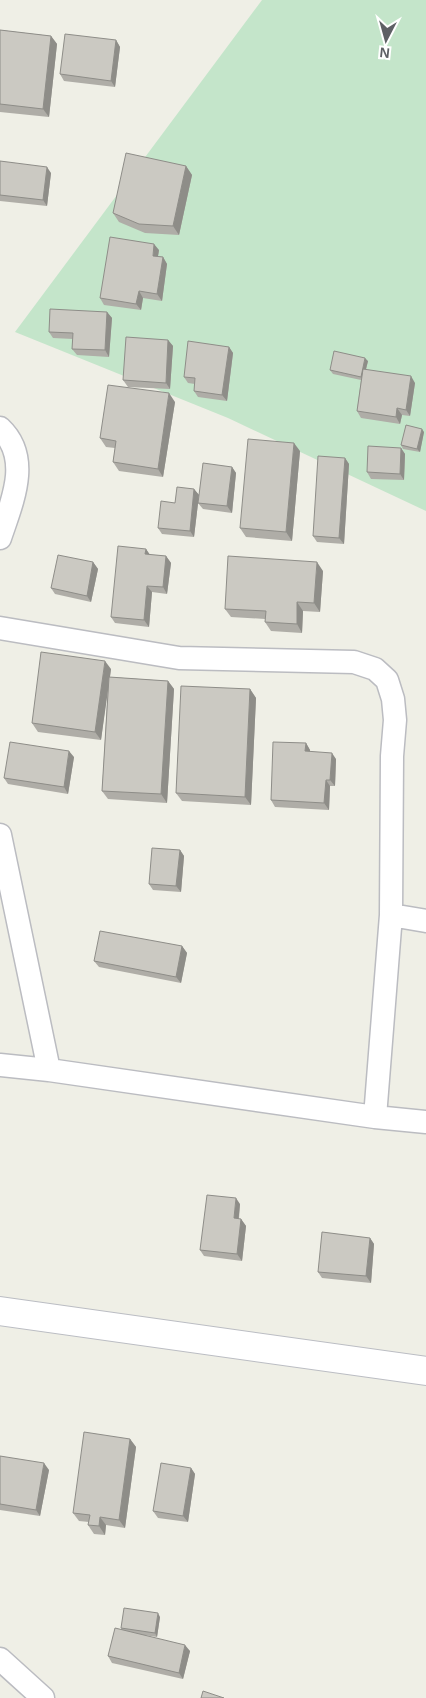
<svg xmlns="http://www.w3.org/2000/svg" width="426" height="1698" font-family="Arial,sans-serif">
	<rect width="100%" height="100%" fill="#efefe6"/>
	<path fill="#c4e5ca" d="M262,0h164v511l-198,-93 -213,-86z"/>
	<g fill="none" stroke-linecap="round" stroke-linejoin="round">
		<g stroke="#bbbcc1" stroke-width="25">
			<path id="street" d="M0,428c32,30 12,74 0,110
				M0,628l179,30 175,4 21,7 12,11 6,19 2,21 -3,36 -1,159 -16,202
				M0,835l49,235
				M391,915l35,6
				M0,1065l49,5 326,47 51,5
				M0,1659l43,39"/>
		</g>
		<g stroke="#bbbdc3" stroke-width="30">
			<path id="secondary" d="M0,1311l426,60"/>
		</g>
		<use href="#street" stroke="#fff" stroke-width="22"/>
		<use href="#secondary" stroke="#fff" stroke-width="28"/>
	</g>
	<path fill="#afada7" d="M0,30l51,6 6,8 -8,73 -49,-5z
		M116,40l4,7 -5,40 -51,-6 -4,-7z
		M0,161l51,12 -4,33 -47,-5z
		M186,166l6,9 -13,60 -34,-2 -26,-11 -6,-9z
		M159,250l-1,6 5,1 4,7 -5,37 -19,-3 -2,12 -37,-5 -4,-7z
		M107,312l5,6 -3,39 -32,-2 -5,-6 1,-10 -20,-1 -4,-6z
		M168,340l5,6 -3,43 -42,-2 -5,-7z
		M229,347l4,6 -6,48 -29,-4 -4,-6 1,-7 -7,-1 -4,-6z
		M368,361l-2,9 49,13 -5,33 -8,-1 -2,9 -39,-6 -4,-7 4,-31 -28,-6 -3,-4z
		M175,402l-12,75 -44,-6 -6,-9 2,-14 -9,-1 -6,-9z
		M424,432l-4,20 -17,-3 -2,-4z
		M401,448l4,6 -1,26 -33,-1 -4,-7z
		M300,451l-8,90 -46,-4 -6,-9z
		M345,458l4,6 -5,80 -27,-2 -4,-6z
		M232,467l4,6 -4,40 -29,-4 -5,-6z
		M194,489l5,6 -5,42 -32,-3 -4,-6z
		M146,549l4,6 16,1 5,7 -4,31 -15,-2 -3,35 -34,-4 -4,-6z
		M93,562l5,7 -7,33 -36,-8 -4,-6z
		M323,571l-3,41 -17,-1 -1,22 -31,-2 -6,-9v-3l-34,-2 -6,-8z
		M111,669l-1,8 58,4 6,8 -7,114 -59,-4 -6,-8 6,-105 -7,54 -63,-8 -6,-9z
		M250,689l6,9 -5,107 -69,-4 -6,-8z
		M306,743l4,7v2l26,7 -1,27h-5l-1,24 -54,-3 -4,-7z
		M74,757l-6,37 -60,-10 -4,-6z
		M180,850l4,6 -3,36 -28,-2 -4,-6z
		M182,946l5,7 -6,30 -82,-16 -5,-6z
		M240,1204l-1,15h2l5,7 -4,35 -38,-5 -4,-6z
		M370,1238l4,6 -3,39 -49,-5 -4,-6z
		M130,1439l6,8 -11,81 -19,-3 -1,10 -11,-1 -6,-9 1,-3 -10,-1 -6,-8z
		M0,1456l49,14 -9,46 -40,-6z
		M191,1468l4,6 -7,48 -30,-4 -5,-7z
		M160,1617l-3,20 -13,-2 46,16 -7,28 -71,-16 -4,-7 14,-26 -1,-2z"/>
	<path fill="#8e8d88" d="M51,36l6,8 -8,73 -6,-8z
		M116,40l4,7 -5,40 -4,-6z
		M186,166l6,9 -13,60 -6,-9z
		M47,167l4,6 -4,33 -4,-6z
		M154,244l5,6 -2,12 -4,-6z
		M163,257l4,7 -5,37 -5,-7z
		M139,291l4,7 -2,12 -5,-6z
		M107,312l5,6 -3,39 -4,-7z
		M168,340l5,6 -3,43 -4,-6z
		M229,347l4,6 -6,48 -5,-6z
		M365,358l3,3 -5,19 -2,-3z
		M411,376l4,7 -5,33 -4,-6z
		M169,393l6,9 -12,75 -5,-8z
		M397,408l5,7 -2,9 -4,-7z
		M422,429l2,3 -4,20 -3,-3z
		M294,443l6,8 -8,90 -6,-9z
		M401,448l4,6 -1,26 -4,-6z
		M345,458l4,6 -5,80 -5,-6z
		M232,467l4,6 -4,40 -5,-7z
		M194,489l5,6 -5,42 -4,-6z
		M146,549l4,6 -5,-1z
		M166,556l5,7 -4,31 -4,-7z
		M93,562l5,7 -7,33 -4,-6z
		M317,562l6,9 -3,41 -6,-9z
		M147,586l5,6 -3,35 -5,-7z
		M297,602l6,9 -1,22 -5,-9z
		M105,661l6,8 -10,71 -6,-8z
		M168,681l6,8 -7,114 -6,-9z
		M250,689l6,9 -5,107 -6,-8z
		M306,743l4,7v8l-5,-7z
		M69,751l5,6 -6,37 -4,-7z
		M332,753l4,6 -1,27 -5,-6z
		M326,780l4,6 -1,24 -5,-7z
		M180,850l4,6 -3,36 -5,-6z
		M182,946l5,7 -6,30 -5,-6z
		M236,1198l4,6 -2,20 -4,-6z
		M241,1219l5,7 -4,35 -5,-7z
		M370,1238l4,6 -3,39 -5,-7z
		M130,1439l6,8 -11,81 -6,-8z
		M44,1463l5,7 -9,46 -4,-6z
		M191,1468l4,6 -7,48 -5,-6z
		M100,1517l6,8 -1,10 -6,-9z
		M158,1613l2,4 -3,20 -2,-4z
		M185,1645l5,6 -7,28 -4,-6z"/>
	<path fill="#cbc9c2" stroke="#8e8d88" d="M0,30l51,6 -8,73 -43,-5z
		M65,34l51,6 -5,41 -51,-7z
		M126,153l60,13 -13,60 -34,-2 -26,-11z
		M0,161l47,6 -4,33 -43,-5z
		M110,237l44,7 -1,12 10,1 -6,37 -18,-3 -3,13 -36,-6z
		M50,309l57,3 -2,38 -33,-1 1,-16 -24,-1z
		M126,337l42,3 -2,43 -43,-3z
		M188,341l41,6 -7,48 -28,-4 1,-13 -11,-1z
		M334,351l31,7 -4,19 -31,-7z
		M363,369l48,7 -5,34 -9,-2 -1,9 -39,-6z
		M108,385l61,8 -11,76 -45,-7 3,-21 -16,-3z
		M406,425l16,4 -5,20 -16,-4z
		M248,439l46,4 -8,89 -46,-4z
		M368,446l33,2 -1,26 -33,-2z
		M318,456l27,2 -6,80 -26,-2z
		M203,463l29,4 -5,39 -29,-3z
		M177,487l17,2 -4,42 -32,-3 3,-27 14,2z
		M118,546l28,3 -1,5 21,2 -3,31 -16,-1 -3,34 -33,-3z
		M58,555l35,7 -6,34 -36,-8z
		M228,556l89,6 -3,41 -17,-1v22l-32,-2 1,-11 -41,-2z
		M41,652l64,9 -10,71 -63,-9z
		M109,677l59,4 -7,113 -59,-3z
		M181,686l69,3 -5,108 -69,-4z
		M10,742l59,9 -5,36 -60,-9z
		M273,742l33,1 -1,8 27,2 -2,27h-4l-2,23 -53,-3z
		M152,848l28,2 -4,36 -27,-2z
		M100,931l82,15 -6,31 -82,-16z
		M207,1195l29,3 -2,20 7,1 -4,35 -37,-4z
		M322,1232l48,6 -4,38 -48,-4z
		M84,1432l46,7 -11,81 -19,-3 -1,9 -11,-1 2,-10 -17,-2z
		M0,1456l44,7 -8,47 -36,-6z
		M161,1463l30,5 -8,48 -30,-5z
		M124,1608l34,5 -3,20 -34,-5z
		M115,1628l70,17 -6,28 -71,-17z
		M203,1691l21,7h-23z"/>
	<g transform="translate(386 40) rotate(186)" stroke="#ffffff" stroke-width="4" paint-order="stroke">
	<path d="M0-4L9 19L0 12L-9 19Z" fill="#5e6065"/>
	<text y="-8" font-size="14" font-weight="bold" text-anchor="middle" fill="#5e6065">N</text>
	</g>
</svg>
